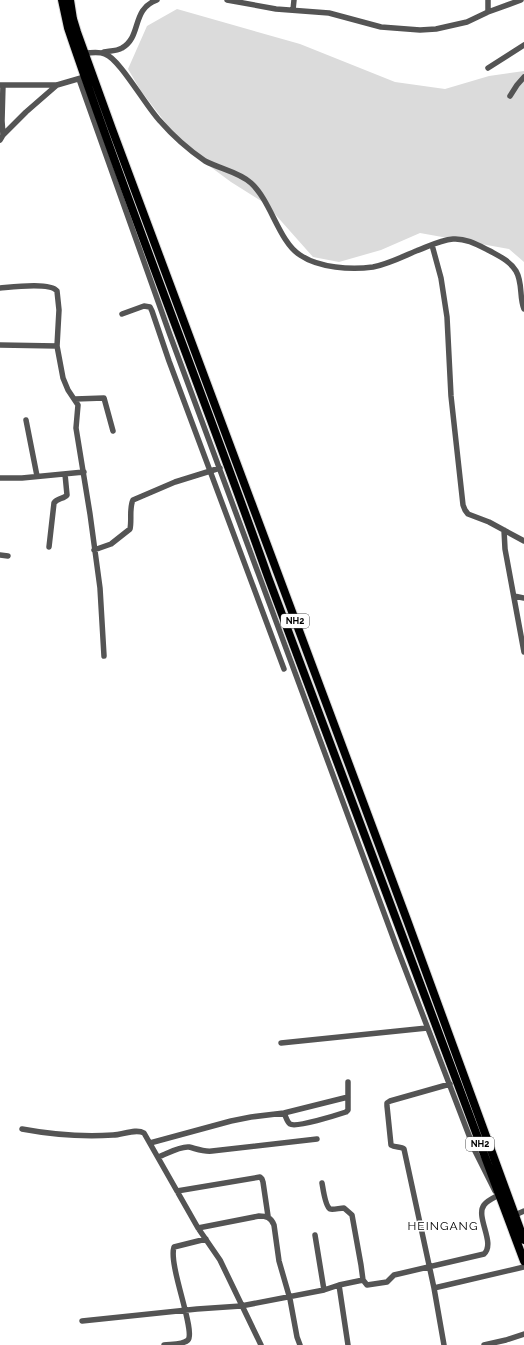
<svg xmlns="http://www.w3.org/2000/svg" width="524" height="1345" font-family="Raleway,sans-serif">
	<rect width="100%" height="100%" fill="#fff"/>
	<path fill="#dbdbdb" d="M177,9l123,35 95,38 50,7 44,-13 35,-5v191l-15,-13 -89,-16 -39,17 -42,12 -26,-5 -47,-53 -35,-22 -46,-34 -44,-57 -13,-22 19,-43z"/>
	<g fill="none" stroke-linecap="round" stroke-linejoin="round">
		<g stroke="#dbdbdb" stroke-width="10">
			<path id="highway" d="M62,0l6,28c62,184 135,365 200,549l256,684
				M70,0l3,19 4,13 35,97 295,791 117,320"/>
		</g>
		<path stroke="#545454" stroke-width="5.5" d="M227,0l49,9 53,4 52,14 39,3 16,-1 31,-7 21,-10 33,-12
			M293,10l1,-10
			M488,12v-12
			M104,52c5,-1 13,-1 18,-4 20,-11 9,-39 35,-48
			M84,53c7,0 15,-2 21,1 14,4 42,54 55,67 13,15 29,29 45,40 15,8 34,11 46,22 20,18 28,59 49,72 19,13 51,15 73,12 15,-3 29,-10 43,-16 11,-4 24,-11 37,-12 13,-1 25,6 37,12 9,5 20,10 26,20 7,12 3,26 8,38
			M488,68l36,-23
			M79,79l91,256 227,613 78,203 20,40
			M0,85h57l24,-7
			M510,96l7,-11 7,-8
			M3,135l-1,-14 1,-36
			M0,140l3,-5 23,-23 31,-27
			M432,245l9,33 6,39 4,79 12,109 2,5 3,4 21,8 35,19
			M0,288c12,-1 50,-6 57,3l2,19 -2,36 6,32 5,12 10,15 -2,23 14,86 10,74 4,68
			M122,314l22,-8 6,1 2,4 17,50 115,308
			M0,345l57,1
			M75,399l29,-1 9,33
			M26,420l11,56
			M0,478h22l62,-6
			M504,530l1,19 19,103
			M49,547l5,-44c3,-5 10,-4 13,-8l-2,-21
			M94,550l17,-6 19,-15c2,-9 -1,-21 3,-29l42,-18 45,-14
			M0,555l8,1
			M514,596l10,2
			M281,1043l146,-15
			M284,1113c2,4 3,9 6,11 6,4 47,-9 56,-12l2,-2v-28
			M22,1129c32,6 59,8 91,6 9,0 23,-7 31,-2l54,95 22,32 41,85
			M150,1143l81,-22 20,-4 33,-4 64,-16
			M158,1157c9,-3 21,-11 31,-10 8,2 15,5 23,4l105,-12
			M177,1191l83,-14 2,2 1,3 5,34
			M515,1215l9,-4
			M198,1228l61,-12c7,0 12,1 15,9l5,36 11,38 7,38 3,8
			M315,1235l9,55
			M363,1280l4,5 20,-3 7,-7 90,-21c12,-11 -9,-37 0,-49 3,-4 9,-7 13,-9
			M339,1285l9,60
			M434,1288l90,-21
			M82,1321l115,-12 44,-3 83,-16 15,-5 24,-5 -2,-15 -9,-50 -8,-7c-4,0 -11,2 -14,1 -5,-3 -7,-21 -8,-26
			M164,1345c7,-1 19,0 24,-5 8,-9 -20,-75 -14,-93l32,-8
			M444,1345l-10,-57 -30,-139c-3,-3 -9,-1 -13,-4l-4,-39v-3l3,-2 60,-17
			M484,1345l22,-5 18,-6"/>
		<use href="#highway" stroke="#000" stroke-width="8"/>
	</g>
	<g text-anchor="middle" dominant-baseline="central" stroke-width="3" stroke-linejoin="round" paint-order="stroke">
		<g fill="#fff" stroke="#4c4c4c" stroke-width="1">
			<rect x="281" y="614" width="28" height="14" rx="3"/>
			<rect x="466" y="1137" width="28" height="14" rx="3"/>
		</g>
		<g font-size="9" font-weight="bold" fill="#000">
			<text x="295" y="621">NH2</text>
			<text x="480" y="1144">NH2</text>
		</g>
		<g font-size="12" letter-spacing="1" fill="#000" stroke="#fff">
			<text x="443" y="1226">HEINGANG</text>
		</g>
	</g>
</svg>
